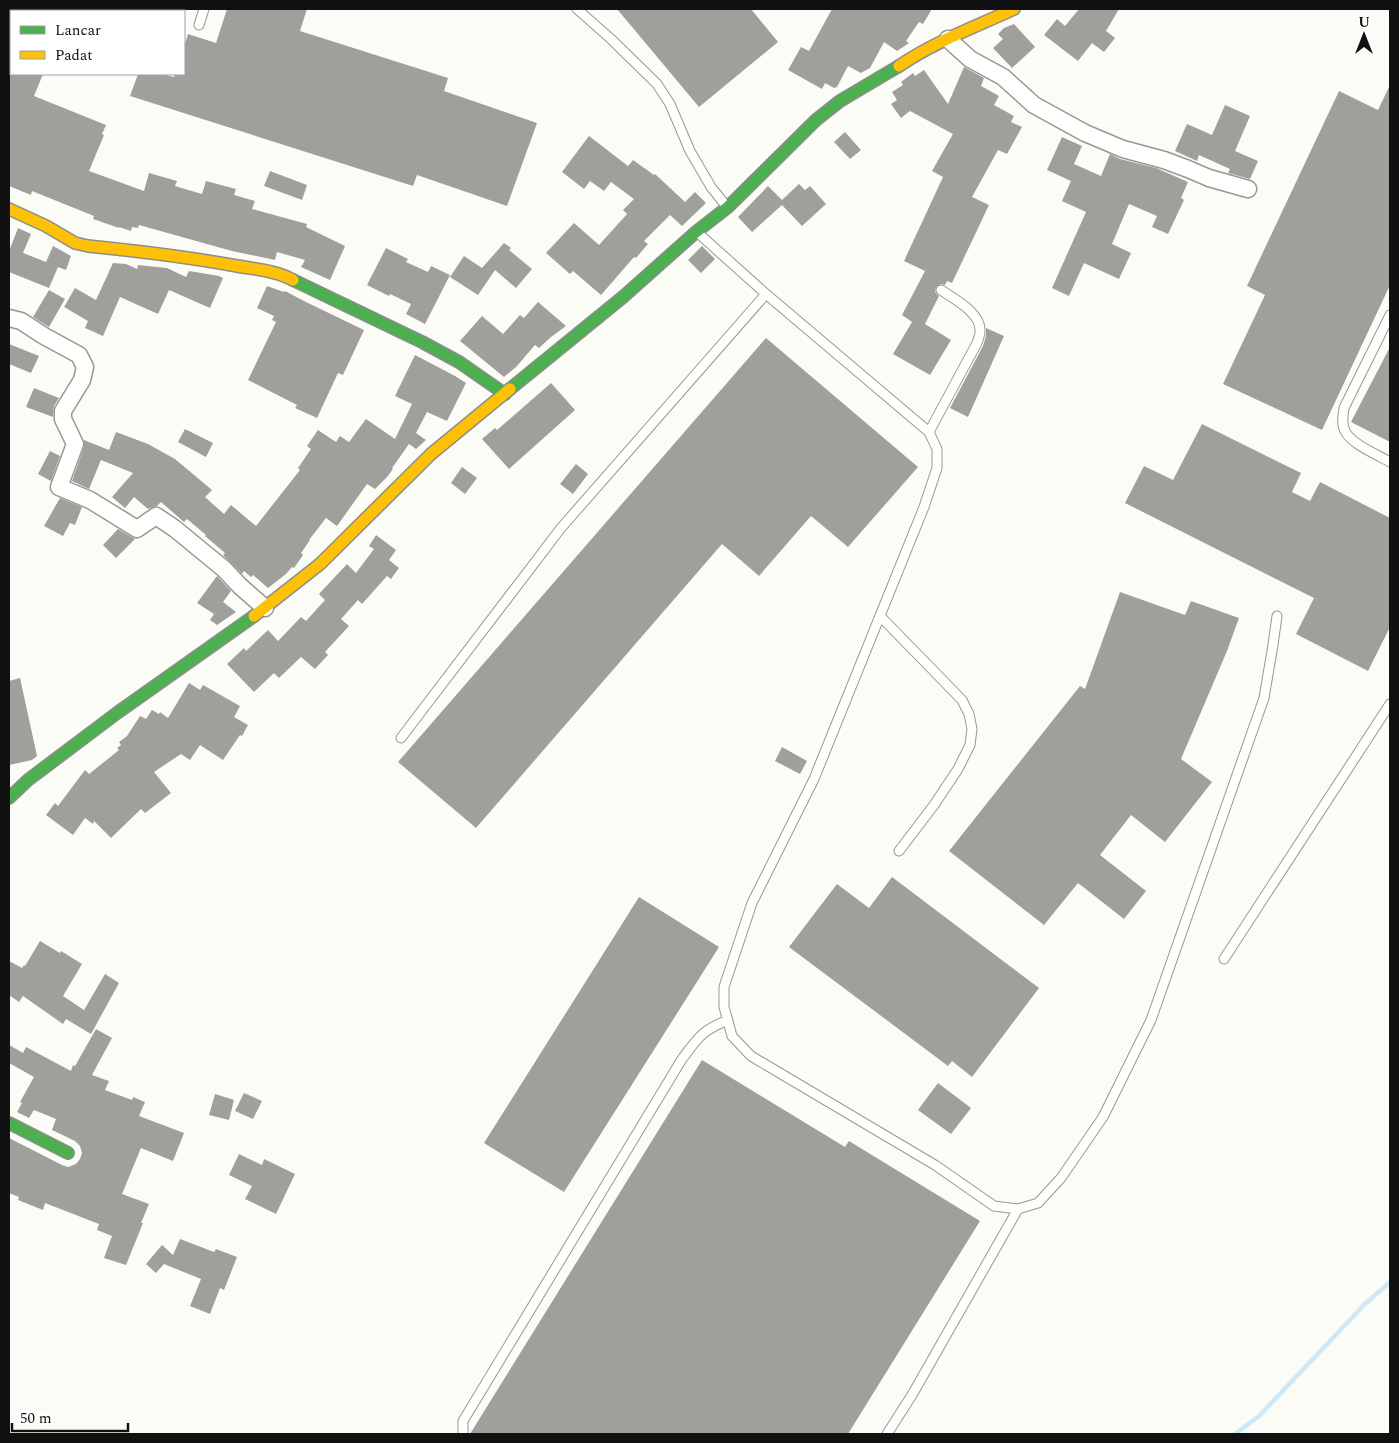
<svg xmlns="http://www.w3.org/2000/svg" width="1399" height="1443" font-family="Spectral,serif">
	<rect width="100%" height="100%" fill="#fcfcf7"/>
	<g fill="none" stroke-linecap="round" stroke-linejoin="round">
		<path stroke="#cce9f8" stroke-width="4.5" d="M1235,1434l24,-18 105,-111 26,-23"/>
	</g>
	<path fill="#a19f9c" d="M227,9h80l-7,22 148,47 -4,13 93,32 -30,83 -90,-31 -4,11 -283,-90 8,-22h24l12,3 1,-3h9v-27l4,-13 28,9z
		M617,9h134l27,33 -79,65z
		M832,9h100l-9,15 -4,-2 -13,19 3,2 -12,8 -13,-9 -14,26 -9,5 -13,-7 -11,21 -3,1 -9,-5 -3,6 -34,-19 13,-23 8,4z
		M1079,9h40l-13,22 9,7 -11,14 -12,-9 -14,18 -34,-26 13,-16 8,7z
		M1014,24l21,23 -23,21 -19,-20 10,-9 -5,-5 6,-6z
		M964,67l20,11 -3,8 18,10 -5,9 20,11 -3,6 11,5 -15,27 -9,-4 -26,47 17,8 -37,78 -5,-2 -2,4 -4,-1 -5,3 -1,5 4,4 -14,28 26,16 -21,35 -37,-21 19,-32 -10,-7 23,-44 -21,-10 39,-84 -11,-6 21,-37 -43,-23 -9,7 -10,-14 6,-4 -5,-8 11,-7 -2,-3 12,-9 2,3 9,-6 24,34z
		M9,74h34l-9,22 72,29 -4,9 2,1 -15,36 55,20 5,-18 28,8 -2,5 27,8 4,-13 30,8 -2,6 21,6 -3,8 55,15 -1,3 39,19 -15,34 -29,-13 4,-7 -28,-8 -2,8 -43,-9 -93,-26 -1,3 -6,-1 -1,4 -12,-4v1l-26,-9 1,-3 -62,-25 -1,4 -22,-9z
		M1390,85v200l-68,145 -99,-46 42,-89 -18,-9 92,-195 39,19z
		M1225,105l25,11 -15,35 23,10 -8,18 -22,-6 2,-4 -31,-14 -2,6 -22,-10 12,-27 25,11z
		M845,132l16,18 -11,9 -16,-17z
		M589,136l39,30 5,-6 21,15 1,-1 30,28 10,-10 11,11 -24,23 -12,-11 -26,26 4,3 -12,14 -2,-1 -33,38 -28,-24 -3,3 -24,-21 28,-30 25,22 28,-31 -4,-4 11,-11 -23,-17 -7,9 -14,-10 -6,8 -22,-17z
		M1062,137l20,9 -8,18 27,12 9,-22 10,5 36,9 32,14 -7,16 3,2 -16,34 -16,-7 5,-11 -28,-12 -17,40 19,9 -12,26 -35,-16 -15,33 -17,-8 34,-76 -24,-11 9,-20 -24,-11z
		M270,171l37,14 -5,15 -38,-14z
		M799,184l6,6 5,-4 16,18 -24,22 -20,-21 -30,27 -14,-15 30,-31 14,14z
		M18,228l13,6 -8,19 23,9 7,-16 18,10 -5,14 -8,-3 -9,21 -40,-16v-21z
		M504,243l7,5 -2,2 23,19 -16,19 -21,-18 -17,25 -28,-18 14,-21 18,12z
		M702,246l13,13 -14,14 -13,-13z
		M386,248l22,11 -2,3 22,10 3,-6 19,9 -25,49 -19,-10 5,-10 -21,-10 -1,2 -22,-11z
		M113,263l13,1 11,5 1,-4 29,3 19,9 3,-6 30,5 4,2 -13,30 -41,-18 -11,24 -38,-17 -17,39 -18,-8 3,-7 -24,-14 11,-19 21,12z
		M267,286l17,6 1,-1 21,11 58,28 -21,45 -5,-2 -21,45 -22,-10 2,-3 -49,-25 28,-58 -4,-2 2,-4 -17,-8z
		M49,290l16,9 -16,28 -16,-10z
		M538,302l28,24 -15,11 -12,11 -4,-3 -19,22 -12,10 -44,-36 22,-25 21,18 17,-19 4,3z
		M986,328l18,8 -36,81 -18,-9 33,-62 3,-10z
		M766,338l152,129 -70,80 -37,-31 -52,60 -37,-32 -246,284 -78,-66z
		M9,344l30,12 -8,17 -22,-9z
		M1390,347v95l-39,-20z
		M415,355l40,21 11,7 -19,38 -20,-9 -11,21 10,7 -10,9 -7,-5 -17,24 1,1 -6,8 -12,12 -8,-5 -30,42 -11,-8 -17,22h1l-9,13 2,2 -9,13 -2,-1 -6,7 -18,14 -15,-13 -2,2 -7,-6 -2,3 -19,-19 2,-2 -20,-17 1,-1 -19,-16 -3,3 -23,-20 -4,4 -9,3 -14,-12 -9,11 -13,-11 21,-24 -32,-13 -12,29 -17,-8 12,-34v-7l25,10 7,-18 32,12 27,15 37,31 -7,7 19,17 7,-9 25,21 44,-56 -2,-2 13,-19 -4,-3 11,-16 18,12 4,-6 9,6 17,-23 29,20 17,-35 -17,-8z
		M551,383l24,27 -66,59 -27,-30 13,-11 2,2z
		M34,388l25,10 -5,8 -1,11 -27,-10z
		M1202,424l99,49 -9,19 18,9 10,-19 70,36v109l-22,44 -72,-37 18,-36 -189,-95 19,-37 29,14z
		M185,429l28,14 -7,14 -28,-15z
		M50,451l10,5 -9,25 -13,-7z
		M576,464l12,10 -15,20 -13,-10z
		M462,467l15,11 -12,16 -14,-11z
		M60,498l22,9 -7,18 -5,-2 -7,13 -19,-10z
		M118,529l17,10 -19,19 -13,-13z
		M376,535l20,15 -7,10 10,8 -8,11 -4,-3 -25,28 -4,-4 -17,19 8,7 -24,26 3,3 -13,14 -14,-12 -22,21 -5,-5 -20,19 -27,-28 17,-16 2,3 22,-21 10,11 23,-24 5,4 19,-21 -6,-6 28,-30 9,9 18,-24 -5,-3z
		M217,576l14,15 -8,11 13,10 -19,13 -7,-5 4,-6 -17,-11z
		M1120,592l65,23 6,-14 48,17 -12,33 -46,108 31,23 -47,60 -34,-27 -31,40 46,36 -22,28 -46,-36 -34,42 -95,-74 131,-165 5,3z
		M20,678l17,78 -5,4 -23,5v-84z
		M189,683l11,7 3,-5 37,21 -6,11 14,8 -6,11 -2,-1 -17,25 -23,-15 -10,15 -9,-6 -27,18 17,21 -26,20 -4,-4 -30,29 -17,-17 -1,3 -8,-6 -12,17 -27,-20 9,-12 3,3 27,-36 4,4 30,-24 -2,-2 4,-3 -2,-3 8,-6 13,-20 6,3 6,-9 7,4 1,-2 8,6z
		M782,747l25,14 -7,13 -25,-13z
		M892,877l147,111 -67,89 -20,-16 -4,5 -159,-119 48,-63 32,24z
		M639,897l80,50 -155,245 -80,-49z
		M40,941l20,12 1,-2 21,13 -19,32 21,14 21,-36 14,9 -28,51 -25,-15 -3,5 -40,-28 -4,6 -10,-7v-34l13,7 2,-3 1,1z
		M96,1029l16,9 -20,37 17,6 -4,9 27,10 1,-3 12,5 -6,14 45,17 -11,28 -32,-13 -19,46 27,10 -8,19h2l-17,42 -22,-7 8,-22 -15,-6 2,-6 -54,-21 -2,7 -25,-10 1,-3 -10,-4v-55l53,27 6,2 8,-3 4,-5 2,-6 -2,-7 -5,-5 -23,-11 4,-11 -22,-9 -5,8 -12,-6 5,-9 -2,-1 14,-25 -25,-14v-18l14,8 3,-6 45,24 2,-6 2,1z
		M702,1060l143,87 4,-6 131,80 -132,213h-378z
		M938,1083l33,25 -20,26 -33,-24z
		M244,1093l18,8 -9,18 -18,-8z
		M215,1094l19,6 -5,20 -20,-5z
		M239,1154l23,11 2,-6 31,15 -19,40 -31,-15 7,-13 -23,-11z
		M180,1239l34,13 2,-3 21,8 -13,33 -4,-2 -10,26 -20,-8 11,-27 -37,-15 -8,9 -10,-9 16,-19 11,10z"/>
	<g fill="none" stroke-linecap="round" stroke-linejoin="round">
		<g stroke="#979795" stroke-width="11">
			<path id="lane" d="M577,9l34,30 46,45 13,20 20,47 21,36 16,20
				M199,25l5,-16
				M698,233l68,61 163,138 8,17v19l-13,39 -110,272 -62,124 -28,84v20l8,29 19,20 184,109 59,41 24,3 20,-6 23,-25 42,-61 48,-97 113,-322 9,-53 4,-29
				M1390,315l-46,93c-1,8 -3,15 1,23 6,13 33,24 45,31
				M929,432l48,-89c1,-3 3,-8 3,-11 2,-19 -26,-33 -39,-42
				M880,616l82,84 7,14 3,15 -2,16 -12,24 -24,36 -35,46
				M401,738l160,-210 205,-234
				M1224,959l166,-255
				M463,1434v-13l219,-362c16,-21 20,-29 46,-39
				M887,1434l25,-39 106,-186"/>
		</g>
		<g stroke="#979795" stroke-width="19">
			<path id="street" d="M948,39l22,20 33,18 31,28 51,28 38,16 41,11 24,9 21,9 39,11
				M9,318l12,3 23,15 35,19 6,12 -3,13 -19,31v8l12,25 -16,43 31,13 47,29 19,-13 18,12 50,41 16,17 25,22"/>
		</g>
		<g stroke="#8d8d8b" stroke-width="14">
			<path id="fast" d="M293,280l129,62 37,20 46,32
				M510,389l113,-92 73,-65 32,-25 88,-87 24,-19 59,-35
				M9,798l19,-18 89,-67 137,-97
				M9,1123l59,30"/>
		</g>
		<g stroke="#8d8d8b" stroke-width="14">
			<path id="slow" d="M899,66c35,-24 76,-39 115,-57
				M9,209l37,17 29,17 13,3c50,5 100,11 149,20 18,3 40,5 56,14
				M254,616l66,-52 111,-110 79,-65"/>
		</g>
		<use href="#lane" stroke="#fffffe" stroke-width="9"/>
		<use href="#street" stroke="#fffffe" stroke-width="16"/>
		<use href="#fast" stroke="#4caf50" stroke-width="11"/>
		<use href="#slow" stroke="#ffc107" stroke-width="11"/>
	</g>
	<rect width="1399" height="1443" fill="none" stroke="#111111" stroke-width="20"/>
	<rect x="10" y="10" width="175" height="65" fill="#ffffff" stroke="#a0a0a0"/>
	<rect x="20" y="26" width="25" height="8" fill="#4caf50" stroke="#a0a0a0"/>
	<text x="55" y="35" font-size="15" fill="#111111">Lancar</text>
	<rect x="20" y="51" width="25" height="8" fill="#ffc107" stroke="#a0a0a0"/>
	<text x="55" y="60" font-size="15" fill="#111111">Padat</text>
	<g transform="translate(1364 35)" stroke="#ffffff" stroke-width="4" paint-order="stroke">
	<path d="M0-4L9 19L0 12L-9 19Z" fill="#111111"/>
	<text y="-8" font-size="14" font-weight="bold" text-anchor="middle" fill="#111111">U</text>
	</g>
	<path d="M12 1423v8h116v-8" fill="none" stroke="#111111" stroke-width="2.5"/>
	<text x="20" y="1423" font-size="15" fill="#111111" stroke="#ffffff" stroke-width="4" paint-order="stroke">50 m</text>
</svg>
